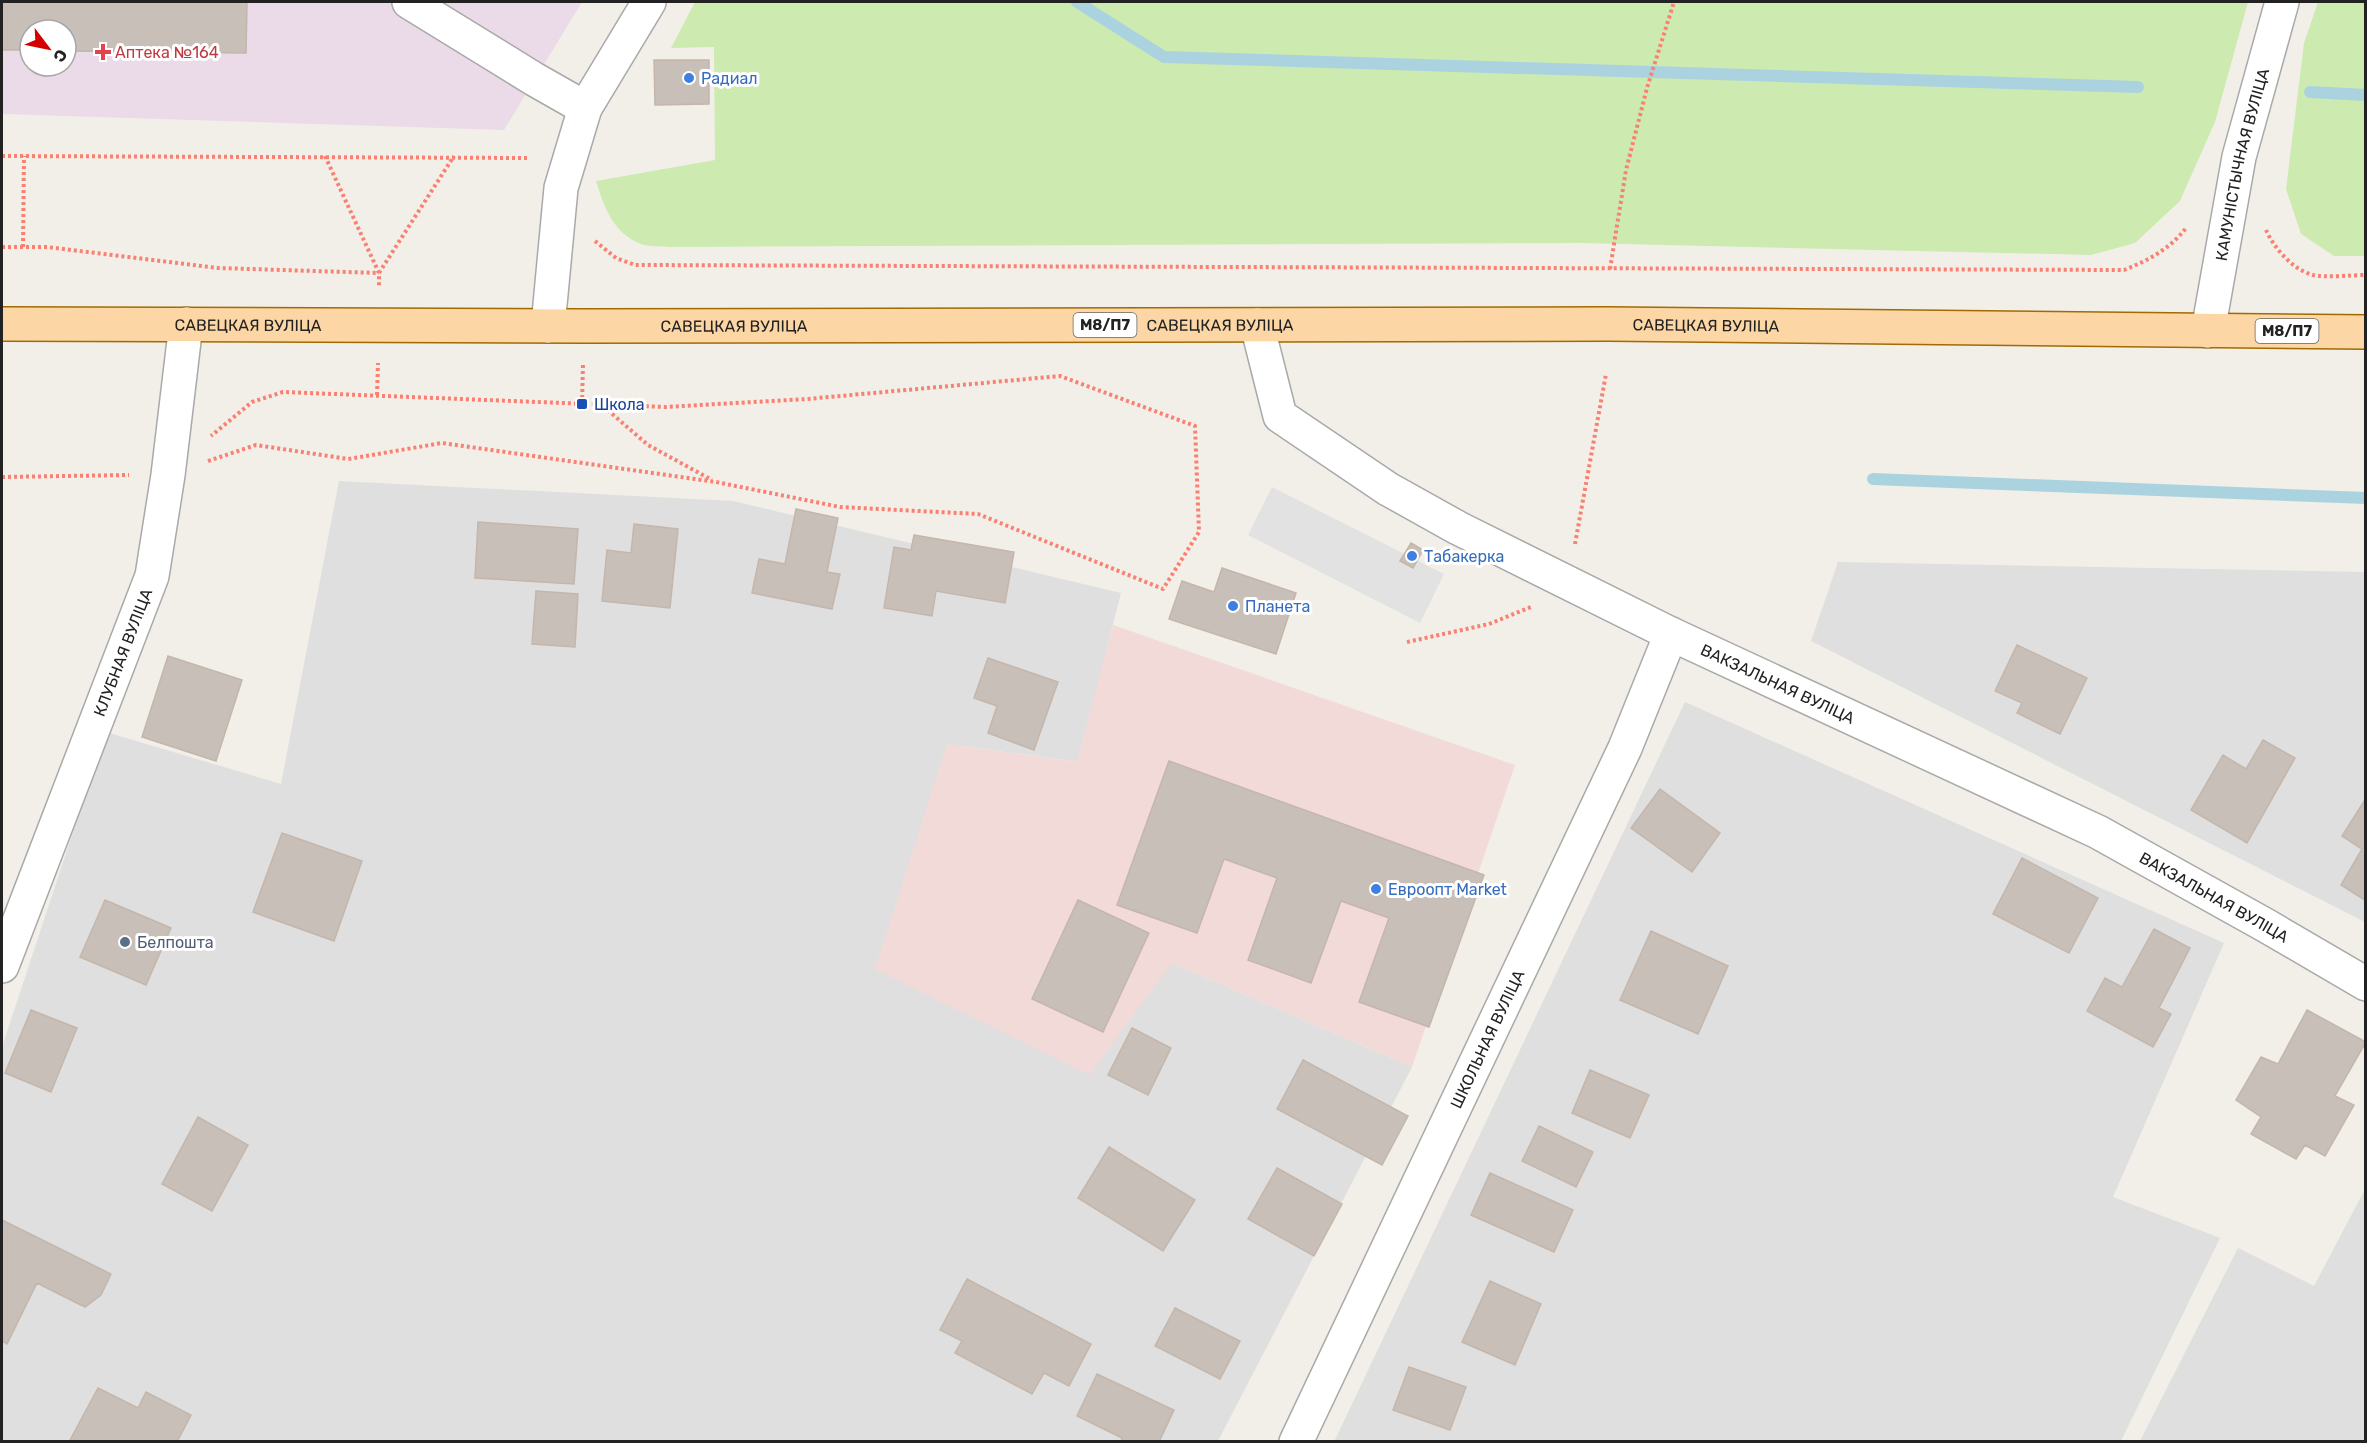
<svg xmlns="http://www.w3.org/2000/svg" width="2367" height="1443" font-family="Rubik,sans-serif">
	<rect width="100%" height="100%" fill="#f2efe9"/>
	<path fill="#e0dfdf" d="M339,481l394,20 388,92 -43,169 -115,-16 -88,223 297,-6 240,104 -194,374 -1216,1v-395l104,-315 175,52z
		M1838,562l527,10v350l-554,-281z
		M1685,702l539,241 -111,254 107,41 -99,203 -787,1z
		M2365,1189v252h-225l98,-193 76,38z"/>
	<path fill="#f2dad9" d="M1113,625l402,140 -103,302 -240,-104 -83,112 -214,-106 72,-225 130,18z"/>
	<path fill="#ebdbe8" fill-rule="evenodd" d="M2,2h580l-78,128 -502,-16zM30,30h36v36h-36z"/>
	<path fill="#cdebb0" d="M695,2h1553l-33,120 -35,79 -45,42 -44,12 -510,-12 -912,4c-8,-1 -20,0 -28,-3 -28,-11 -37,-37 -45,-63l119,-21 -1,-113 -43,1z
		M2318,2h47v254h-31l-33,-22 -15,-45 18,-146z"/>
	<path fill="#e2e2e2" d="M1272,487l172,87 -24,49 -172,-88z"/>
	<g fill="none" stroke-linecap="round" stroke-linejoin="round">
		<path stroke="#aad3df" stroke-width="12" d="M1077,2l87,55 974,30
			M2310,92l56,3
			M1873,479l493,19"/>
	</g>
	<path fill="#c7bfb8" stroke="#c4b6ab" stroke-width="1.5" d="M2,2h245l-1,51 -180,-2v-21h-36v20h-28z
		M654,60h55v44l-54,1z
		M796,509l42,9 -11,54 13,2 -8,35 -80,-16 7,-34 26,5z
		M478,522l100,7 -4,55 -99,-6z
		M634,524l44,5 -8,79 -68,-7 5,-51 24,3z
		M914,535l100,17 -9,51 -69,-12 -4,25 -48,-8 10,-61 17,3z
		M1411,543l12,7 -10,18 -13,-7z
		M1222,568l74,25 -20,61 -107,-35 13,-38 32,11z
		M536,591l42,3 -3,53 -43,-3z
		M2017,645l70,33 -27,56 -43,-21 5,-10 -27,-12z
		M168,656l74,24 -26,81 -74,-24z
		M988,658l70,24 -24,68 -46,-17 9,-27 -23,-8z
		M2263,740l32,18 -48,85 -56,-33 32,-55 23,14z
		M1169,761l315,114 -55,152 -70,-25 30,-84 -48,-17 -30,82 -63,-23 29,-82 -53,-19 -27,74 -80,-28z
		M1660,789l60,44 -28,39 -61,-44z
		M2366,798v103l-25,-16 21,-36 -20,-13z
		M282,833l80,28 -28,80 -81,-29z
		M2022,858l76,40 -29,55 -76,-39z
		M105,900l66,28 -25,57 -66,-28z
		M1078,900l71,33 -46,99 -71,-33z
		M2154,929l36,19 -31,60 12,6 -18,33 -66,-36 18,-33 17,9z
		M1651,931l77,35 -30,68 -78,-34z
		M31,1010l46,18 -26,64 -46,-19z
		M2307,1010l59,32 -31,54 19,9 -29,51 -20,-11 -9,14 -45,-25 10,-17 -25,-17 25,-43 17,7z
		M1132,1028l39,20 -23,47 -40,-20z
		M1303,1060l105,56 -26,49 -105,-56z
		M1590,1070l59,25 -19,43 -58,-25z
		M198,1117l50,28 -36,66 -50,-27z
		M1539,1126l54,26 -17,35 -54,-26z
		M1109,1147l86,53 -32,51 -85,-53z
		M1277,1168l65,36 -28,52 -66,-37z
		M1490,1173l83,37 -19,42 -83,-37z
		M2,1220l109,54 -10,21 -16,12 -48,-24 -30,61 -5,-3z
		M967,1279l124,65 -22,42 -25,-13 -12,21 -77,-41 7,-12 -22,-11z
		M1490,1281l51,23 -26,61 -53,-23z
		M1175,1308l65,33 -20,38 -65,-33z
		M1409,1367l57,20 -16,43 -57,-20z
		M1097,1374l77,36 -15,32h-38l1,-4 -45,-22z
		M98,1388l40,20 8,-16 45,23 -14,27h-108z"/>
	<g fill="none" stroke-linecap="round" stroke-linejoin="round">
		<g stroke="#a9a9a9" stroke-width="36">
			<g id="minor">
				<path d="M409,2l125,77 51,29"/>
				<path id="s1" d="M1257,325l23,91 108,73 70,39 213,106 427,198 167,93 101,59"/>
				<path d="M548,326l13,-138 24,-80 64,-106"/>
				<path id="s2" d="M2208,331l31,-174 43,-155"/>
				<path id="s3" d="M2,966l150,-390 16,-101 18,-151"/>
				<path id="s4" d="M1296,1442l329,-694 46,-114"/>
			</g>
		</g>
		<g stroke="#a06b00" stroke-width="36">
			<g id="major">
				<path id="s5" d="M2,324l582,2 1024,-2 758,8"/>
			</g>
		</g>
		<path stroke="#fa8072" stroke-width="4" stroke-dasharray="3 3" stroke-linecap="butt" d="M2,156l527,2
			M325,156l54,117v13
			M2266,230c8,18 27,40 47,45 14,3 38,0 53,0
			M595,241l21,17 19,7 1489,5c23,-9 46,-21 62,-42
			M2,247h45l171,21 161,5
			M23,247l1,-91
			M1610,269l16,-99 21,-82 27,-86
			M379,273l75,-117
			M377,395l1,-32
			M582,404l1,-41
			M603,406l45,39 64,35
			M208,461l48,-16 92,14 94,-16 274,39 124,25 138,7 185,75 36,-57 -4,-106 -135,-50 -253,23 -142,8 -382,-15 -31,10 -41,34
			M2,477l127,-2
			M1575,544l31,-170
			M1407,642l82,-18 42,-17"/>
		<use href="#minor" stroke="#fff" stroke-width="33"/>
		<use href="#major" stroke="#fcd6a4" stroke-width="33"/>
	</g>
	<path fill="#e0444e" stroke="#fff" stroke-width="2" d="M100 43h6v6h6v6h-6v6h-6v-6h-6v-6h6z"/>
	<g fill="#3f7fe0" stroke="#fff" stroke-width="2">
		<circle cx="689" cy="78" r="6"/>
		<circle cx="1412" cy="556" r="6"/>
		<circle cx="1233" cy="606" r="6"/>
		<circle cx="1376" cy="889" r="6"/>
	</g>
	<rect fill="#1a4fb4" stroke="#fff" stroke-width="2" x="576" y="398" width="12" height="12" rx="3"/>
	<circle fill="#5c6f8a" stroke="#fff" stroke-width="2" cx="125" cy="942" r="6"/>
	<g text-anchor="middle" dominant-baseline="central" stroke-width="6" stroke-linejoin="round" paint-order="stroke">
		<g fill="#fff" stroke="#646464" stroke-width="1.5">
			<rect x="1073.5" y="313" width="63" height="24" rx="4.5"/>
			<rect x="2255.5" y="319" width="63" height="24" rx="4.5"/>
		</g>
		<g font-size="15" font-weight="bold" fill="#222">
			<text x="1105" y="325">М8/П7</text>
			<text x="2287" y="331">М8/П7</text>
		</g>
		<g font-size="16" fill="#be3a42" stroke="#fff" text-anchor="start">
			<text x="115" y="52">Аптека №164</text>
		</g>
		<g font-size="16" fill="#366cbe" stroke="#fff" text-anchor="start">
			<text x="701" y="78">Радиал</text>
			<text x="1424" y="556">Табакерка</text>
			<text x="1245" y="606">Планета</text>
			<text x="1388" y="889">Евроопт Market</text>
		</g>
		<g font-size="16" fill="#222" stroke="#fff">
			<text stroke="none"><textPath href="#s2" startOffset="170">КАМУНІСТЫЧНАЯ ВУЛІЦА</textPath></text>
			<text stroke="none"><textPath href="#s5" startOffset="246">САВЕЦКАЯ ВУЛІЦА</textPath></text>
			<text stroke="none"><textPath href="#s5" startOffset="1218">САВЕЦКАЯ ВУЛІЦА</textPath></text>
			<text stroke="none"><textPath href="#s5" startOffset="1704">САВЕЦКАЯ ВУЛІЦА</textPath></text>
			<text stroke="none"><textPath href="#s5" startOffset="732">САВЕЦКАЯ ВУЛІЦА</textPath></text>
			<text stroke="none"><textPath href="#s3" startOffset="336">КЛУБНАЯ ВУЛІЦА</textPath></text>
			<text stroke="none"><textPath href="#s1" startOffset="660">ВАКЗАЛЬНАЯ ВУЛІЦА</textPath></text>
			<text stroke="none"><textPath href="#s1" startOffset="1146">ВАКЗАЛЬНАЯ ВУЛІЦА</textPath></text>
			<text stroke="none"><textPath href="#s4" startOffset="446">ШКОЛЬНАЯ ВУЛІЦА</textPath></text>
		</g>
		<g font-size="16" fill="#164399" stroke="#fff" text-anchor="start">
			<text x="594" y="404">Школа</text>
		</g>
		<g font-size="16" fill="#4e5e75" stroke="#fff" text-anchor="start">
			<text x="137" y="942">Белпошта</text>
		</g>
	</g>
	<rect width="2367" height="1443" fill="none" stroke="#222222" stroke-width="6"/>
	<g transform="translate(48 48) rotate(122)"><circle r="28" fill="#ffffff" stroke="#a7a7a7" stroke-width="1.5"/>
	<path d="M0-4.5L10 22L0 15L-10 22Z" fill="#d40000"/>
	<text y="-9" font-size="16" font-weight="bold" text-anchor="middle" fill="#222222">С</text>
	</g>
</svg>
